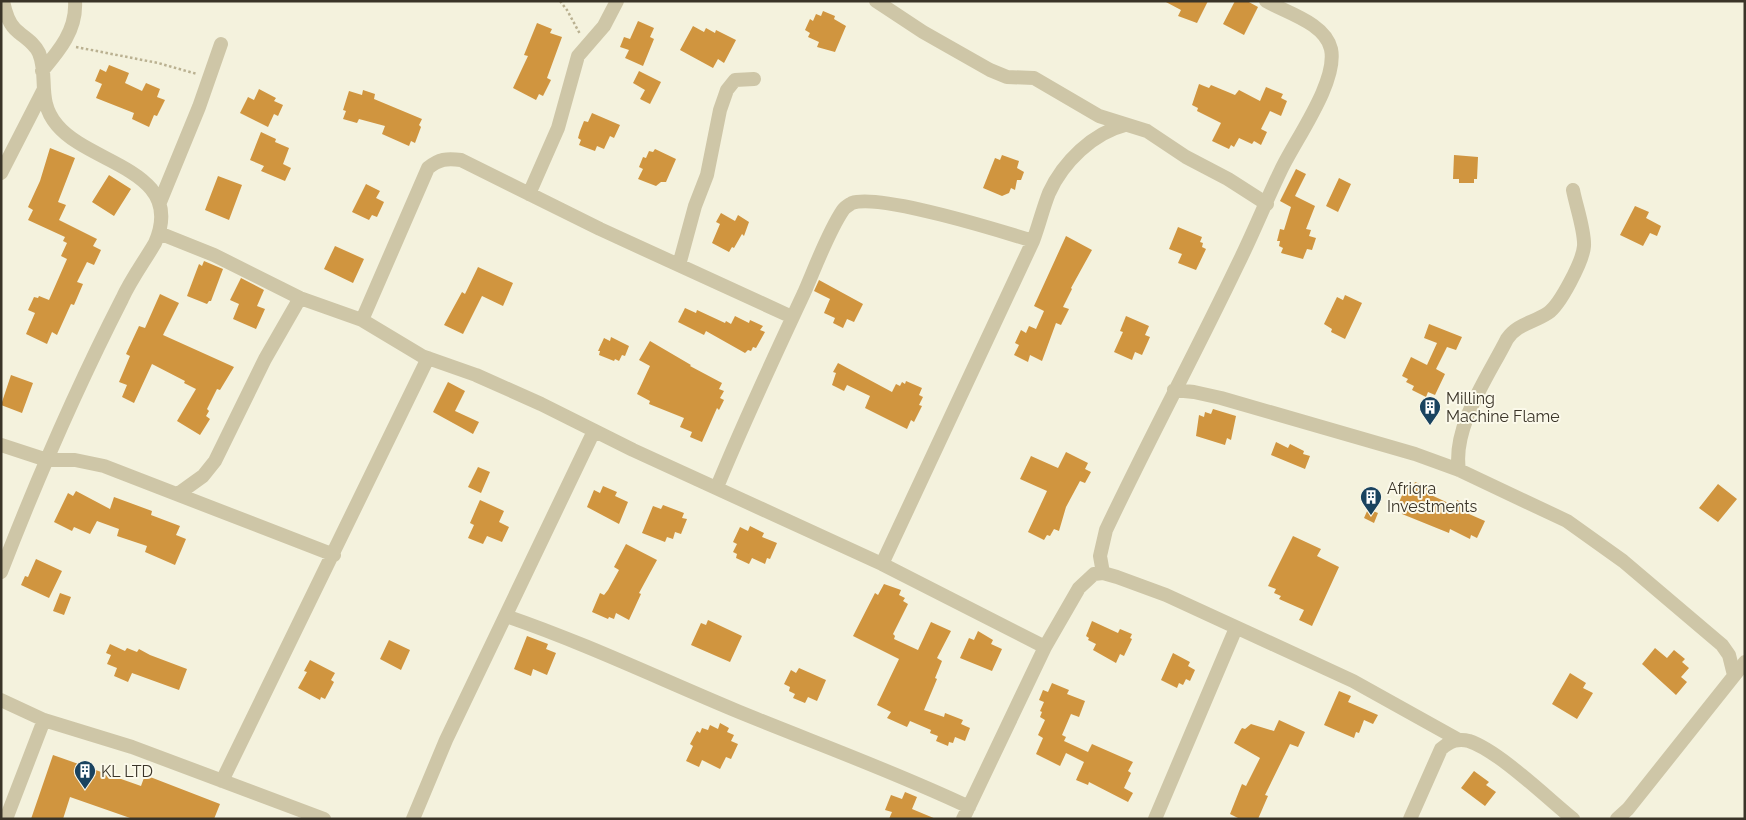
<svg xmlns="http://www.w3.org/2000/svg" width="1746" height="820" font-family="Raleway,sans-serif">
	<rect width="100%" height="100%" fill="#f4f2dd"/>
	<path fill="#d0953f" d="M1164,1h44l-11,22 -19,-7 3,-6z
		M1235,1h12l11,6 -14,28 -21,-11z
		M823,11l12,5 -1,3 12,7 -11,26 -18,-5 2,-5 -11,-5 2,-4 -5,-3 5,-11 3,2 3,-7 5,2z
		M638,21l16,7 -4,9 4,2 -11,27 -18,-8 4,-8 -9,-3 4,-10 6,2z
		M537,23l15,6 -2,4 12,4 -15,41 4,2 -8,16 -4,-2 -3,6 -23,-12 15,-32 -4,-1z
		M693,26l11,6 2,-4 9,5 1,-3 20,10 -12,23 -6,-4 -5,9 -33,-18z
		M109,65l20,8 -4,10 17,8 4,-8 14,6 -3,8 8,3 -8,16 -3,-1 -5,12 -17,-8 2,-6 -38,-15 6,-14 -7,-3 5,-12 6,3z
		M639,71l22,11 -11,22 -10,-5 5,-9 -12,-7z
		M1199,84l10,4 2,-3 24,10 4,-5 21,11 6,-14 17,7 -2,4 6,3 -6,15 -11,-5 -9,18 6,3 -6,13 -7,-4 -2,3 -13,-6 -5,9 -3,-2 -2,4 -17,-8 9,-18 -24,-12 1,-3 -6,-3z
		M259,89l17,9 -2,3 9,4 -5,11 -4,-2 -6,13 -28,-14 8,-16 6,3z
		M363,90l12,4 -1,5 48,20 -3,6 2,2 -6,16 -4,-2 -2,5 -27,-12 3,-8 -26,-7 -2,4 -14,-4 3,-8 -3,-1 6,-19 13,4z
		M592,113l28,12 -6,13 -4,-2 -6,13 -7,-3 -2,5 -16,-6 2,-5 -3,-2 2,-7 4,-10 4,1z
		M261,132l15,7 -1,3 14,6 -6,16 8,4 -6,13 -24,-10 3,-5 -14,-6z
		M50,148l25,10 -17,44 8,3 -7,15 38,19 -4,7 8,4 -7,15 -7,-3 -10,20 6,2 -9,21 -3,-1 -14,31 -5,-3 -5,12 -21,-10 9,-21 -7,-3 6,-13 4,1 1,-2 10,4 18,-41 -6,-3 6,-13 -4,-2 2,-4 -37,-17 5,-10 -5,-3 12,-26z
		M655,149l21,10 -10,23h-5l-5,4 -18,-7 5,-10 -4,-2 4,-10 3,1 3,-7 4,1z
		M1002,155l17,6 -2,7 7,4 -3,8h-4l-2,10 -4,-2 -2,5 -7,3 -19,-8 12,-30 5,2z
		M1454,155l24,2 -1,22h-3v4h-15v-4h-6z
		M1296,169l10,5 -11,22 20,10 -9,23 5,1 -2,6 7,2 -4,12 -5,-1 -4,10 -22,-6 2,-5 -4,-2 1,-5h-3l3,-12 4,1 7,-23 -11,-6z
		M109,175l22,14 -17,27 -22,-14z
		M218,176l24,9 -13,35 -24,-10z
		M1339,178l12,6 -13,28 -12,-6z
		M366,184l14,7 -4,7 8,4 -7,15 -5,-2 -3,5 -17,-8z
		M1635,206l14,6 -3,6 15,8 -4,10 -7,-3 -7,13 -23,-11z
		M721,213l14,8 3,-6 11,7 -5,14 -2,-2 -8,14 -2,-1 -3,5 -17,-9 8,-19 -4,-2z
		M1178,227l24,10 -2,5 3,1 -1,4 4,2 -10,21 -18,-7 4,-9 -13,-5z
		M1066,236l26,14 -21,38 1,1 -9,18 6,2 -8,16 -5,-2 -14,38 -12,-6 -2,7 -14,-7 5,-10 -4,-2 6,-13 5,3 3,-7 7,3 8,-18 -10,-5z
		M335,246l29,13 -11,24 -29,-14z
		M204,261l19,8 -12,32h-2l-2,3 -20,-8 12,-32 3,2z
		M478,267l35,16 -10,23 -21,-10 -19,38 -19,-9 18,-33 3,2z
		M241,278l23,12 -7,16 8,3 -9,20 -23,-10 6,-15 -9,-4z
		M819,280l44,24 -9,18 -7,-3 -4,9 -10,-5 2,-5 -11,-5 6,-14 -16,-8z
		M160,294l19,9 -16,32 71,32 -14,23 -3,-1 -10,20 2,2 -3,5 4,3 -10,16 -23,-14 19,-32 -12,-6 1,-2 -33,-17 -18,39 -12,-6 5,-12 -8,-3 11,-26 -4,-2 13,-28 6,2z
		M1345,295l17,8 -17,36 -14,-7 1,-3 -8,-5 13,-27 6,3z
		M685,308l11,5 1,-3 28,13 1,-2 5,3 4,-8 14,7 1,-3 13,6 -3,4 5,2 -9,16 -3,-1 -2,4 -3,-1 -3,3 -39,-22 -2,4 -26,-13z
		M1126,316l23,10 -4,9 5,2 -8,18 -7,-3 -3,8 -18,-8 9,-20 -3,-1z
		M1429,324l33,13 -6,13 -9,-3 -11,22 9,5 -10,21 -7,-3 -2,5 -14,-7 2,-4 -8,-4 2,-3 -6,-3 9,-19 16,8 10,-22 -13,-5z
		M611,337l18,9 -4,10 -3,-1 -3,6 -4,-2 -1,2 -15,-6 1,-4h-2l6,-13 6,3z
		M650,341l41,24 -1,1 32,17 -3,6 5,2 -4,7 4,2 -5,10 -2,-2 -15,34 -12,-5 2,-5 -12,-5 4,-9 -35,-14 1,-3 -13,-7 13,-28 -11,-6z
		M838,363l54,29 4,-8 4,2 2,-4 3,2 1,-3 16,7 -3,7 4,2 -4,8 3,1 -8,16 -3,-2 -4,9 -42,-21 5,-12 -23,-11 -3,6 -12,-6 4,-12 -3,-1z
		M11,375l22,8 -11,30 -21,-8z
		M448,382l17,9 -10,20 24,11 -6,12 -40,-22z
		M1213,409l23,7 -5,24 -4,-2 -2,7 -29,-9 3,-21 5,2 1,-5 6,2z
		M1276,442l12,6 2,-4 14,7 -1,3 7,2 -5,13 -34,-14z
		M1066,452l22,11 -3,6 6,3 -6,11 -5,-2 -14,26 -7,24 -5,-2 -4,7 -3,-1 -3,5 -16,-8 19,-41 -27,-12 11,-23 27,12z
		M478,467l12,5 -9,21 -13,-6z
		M1415,482l18,7 -2,6 24,11 2,-6 15,8 -3,6 16,7 -8,17 -6,-3 -1,4 -20,-10 -1,4 -47,-19 1,-4 -6,-3 9,-21 6,2z
		M1718,484l19,15 -19,23 -19,-14z
		M603,486l14,6 -2,4 13,6 -9,22 -32,-17 7,-17 6,3z
		M76,491l34,18 4,-12 38,14 -1,4 29,11 -4,9 10,4 -11,26 -30,-13 2,-6 -30,-10 2,-7 -22,-8 -7,13 -16,-7 -2,4 -18,-9 14,-29 5,3z
		M480,500l24,11 -5,11 10,5 -7,15 -15,-6 -4,8 -15,-6 6,-13 -4,-2z
		M663,505l21,8 -2,5 5,1 -6,15 -6,-2 -2,7 -6,-2 -2,5 -23,-9 11,-27 8,3z
		M1368,509l10,4 -4,10 -10,-5z
		M750,526l14,7 -2,4 15,6 -7,16 -3,-1 -2,6 -13,-6 -3,6 -13,-6 1,-4 -4,-2 4,-8 -4,-2 7,-15 8,4z
		M1293,536l28,13 -4,7 22,11 -27,59 -13,-6 5,-10 -25,-11 2,-3 -7,-3 2,-4 -8,-3z
		M626,544l31,16 -18,33 2,1 -12,26 -13,-7 -2,6 -5,-2 -1,2 -16,-7 8,-19 4,2 4,-5 11,-20 -5,-3z
		M36,559l26,12 -13,27 -28,-13 4,-9 3,1z
		M884,584l17,6 -2,5 6,3 -2,3 5,3 -15,30 2,2 -1,3 24,11 13,-28 20,9 -14,27 5,3 -7,17 2,1 -13,31 20,7 1,-4 18,7 -2,4 9,4 -5,13 -10,-4 -2,6 -4,-1 -1,4 -12,-5 2,-5 -8,-3 1,-3 -21,-9 -3,6 -20,-9 4,-6 -14,-7 22,-46 -46,-23 22,-43 3,2z
		M60,593l11,4 -7,18 -11,-4z
		M708,620l34,16 -12,26 -39,-17 10,-22 5,2z
		M1092,621l26,12 2,-4 12,5 -2,4 2,1 -8,17 -4,-2 -4,9 -23,-13 3,-6 -8,-4 1,-2 -3,-2z
		M978,631l15,9 -2,4 11,5 -10,22 -32,-13 9,-20 5,2z
		M527,636l21,8 -2,5 10,4 -9,22 -14,-6 -2,7 -17,-7z
		M389,640l21,10 -9,20 -21,-11z
		M110,644l15,7 2,-3 10,4 2,-3 11,6 37,14 -8,21 -47,-17 -4,9 -14,-6 3,-8 -10,-4 4,-9 -5,-2z
		M1655,648l12,10 7,-8 11,9 -3,3 7,6 -8,9 6,5 -11,13 -34,-31z
		M1173,653l17,9 -2,4 7,4 -5,11 -4,-2 -3,6 -4,-2 -2,5 -16,-8z
		M310,660l25,13 -4,7 3,2 -9,17 -4,-2 -1,3 -22,-12 9,-16 -3,-1z
		M799,668l27,12 -9,21 -9,-4 -3,6 -12,-5 2,-4 -6,-3 1,-4 -6,-3 7,-14 5,3z
		M1570,673l16,10 -3,5 10,5 -16,26 -25,-15z
		M1052,683l17,7 -2,4 18,7 -6,16 -8,-3 -9,21 4,2 -2,4 24,11 4,-8 41,18 -5,9 3,2 -7,15 9,5 -5,9 -39,-20 -1,3 -12,-5 8,-18 -18,-9 -6,13 -24,-12 7,-16 -5,-3 7,-15 -5,-3 2,-5 -2,-1 4,-9 -5,-2 4,-10 5,2z
		M1339,691l12,5 -3,6 30,13 -5,9 -9,-4 -5,13 -3,-1 -2,6 -30,-13z
		M1279,720l26,12 -7,15 -8,-3 -25,51 3,1 -10,23h-18l-10,-5 12,-30 4,2 14,-28 -26,-15 6,-12 2,-3 3,1 6,-5 23,7z
		M720,723l9,5 -2,4 7,3 -3,6 7,3 -7,15 -5,-2 -6,12 -18,-9 -3,7 -13,-6 7,-15 -3,-2 7,-13 3,2 2,-5 6,2 2,-5 8,4z
		M53,755l88,31 4,-11 75,29 -6,15h-81l-63,-22 -7,22h-32z
		M1474,771l15,11 -3,3 10,7 -11,14 -24,-18z
		M905,792l12,5 -5,12 24,10h-47l3,-7 -7,-2 6,-15 11,4z"/>
	<g fill="none" stroke-linecap="round" stroke-linejoin="round">
		<path stroke="#bab191" stroke-width="2.5" stroke-dasharray="2.5 2.5" stroke-linecap="butt" d="M560,1l7,9 13,24
			M76,47l82,16 39,11"/>
		<path stroke="#cec6a7" stroke-width="14" d="M876,1l47,31 67,38 17,7 27,1 65,38 48,15 39,26 42,22 39,25
			M42,71c17,-20 35,-41 33,-70
			M1,173l42,-82
			M529,194l29,-66 20,-72 26,-30 13,-25
			M160,202l39,-95 22,-63
			M159,233l55,22 86,43 62,22 60,36 54,19 65,29 92,46 249,114 163,83
			M679,265l16,-59 12,-31 13,-65 7,-20 8,-10 19,-1
			M362,320l66,-152c11,-9 19,-10 33,-8l139,69 192,88
			M1174,390l20,2 27,6 194,56 44,16 108,51 56,40 99,84 7,10 5,20
			M1,445l46,15h28l29,6 230,89
			M1459,470c-7,-43 29,-93 48,-131 10,-15 26,-16 41,-26 12,-8 35,-52 36,-67 1,-15 -8,-40 -11,-56
			M717,487c27,-66 57,-130 87,-194 11,-25 24,-61 39,-83 2,-3 6,-5 9,-7 27,-10 149,28 181,38
			M178,494l25,-18 12,-15 50,-102 35,-61
			M882,564l151,-323c6,-16 10,-33 16,-48 14,-31 44,-60 76,-68
			M1,572c36,-93 76,-185 121,-273 9,-20 22,-37 33,-56 32,-73 -65,-78 -98,-118 -21,-25 -8,-48 -18,-72 -5,-11 -16,-16 -24,-24 -7,-7 -10,-18 -12,-28
			M1103,573l-3,-17 6,-26c42,-89 89,-176 131,-264 16,-32 29,-65 44,-96 14,-30 57,-88 50,-121 -6,-26 -44,-36 -65,-48
			M506,616c79,27 154,63 231,95 78,32 156,60 232,96
			M1,700l43,20 88,27 192,72
			M222,781l206,-423
			M6,819l38,-99
			M413,819l33,-79 148,-309
			M963,819l82,-172 34,-59 15,-14 9,-1 14,4 49,18 187,86 106,59
			M1155,819l81,-191
			M1410,819l31,-70c9,-8 17,-11 28,-8 30,10 78,57 104,78
			M1617,819l11,-10 117,-147"/>
	</g>
	<defs>
		<g id="building-pin" transform="scale(1.125)"><path d="M0 17L-7.5 6A9.5 9.5 0 1 1 7.5 6Z" fill="#1a435f" stroke="#fbf9ea"/><path d="M-4-6H4V6H1V3H-1V6H-4ZM-2.5-4.3h1.7v1.8h-1.7ZM.8-4.3h1.7v1.8H.8ZM-2.5-1h1.7V.8h-1.7ZM.8-1h1.7V.8H.8Z" fill="#fff"/></g>
	</defs>
	<g fill-rule="evenodd">
		<use href="#building-pin" x="1430" y="407"/>
		<use href="#building-pin" x="1371" y="497"/>
		<use href="#building-pin" x="85" y="771"/>
	</g>
	<g text-anchor="middle" dominant-baseline="central" stroke-width="4" stroke-linejoin="round" paint-order="stroke">
		<g font-size="16" fill="#3a3428" stroke="#fbf9ea" text-anchor="start">
			<text x="1446" y="398">Milling<tspan x="1446" dy="18">Machine Flame</tspan></text>
			<text x="1387" y="488">Afriqra<tspan x="1387" dy="18">Investments</tspan></text>
			<text x="101" y="771">KL LTD</text>
		</g>
	</g>
	<rect width="1746" height="820" fill="none" stroke="#3a3428" stroke-width="5"/>
</svg>
